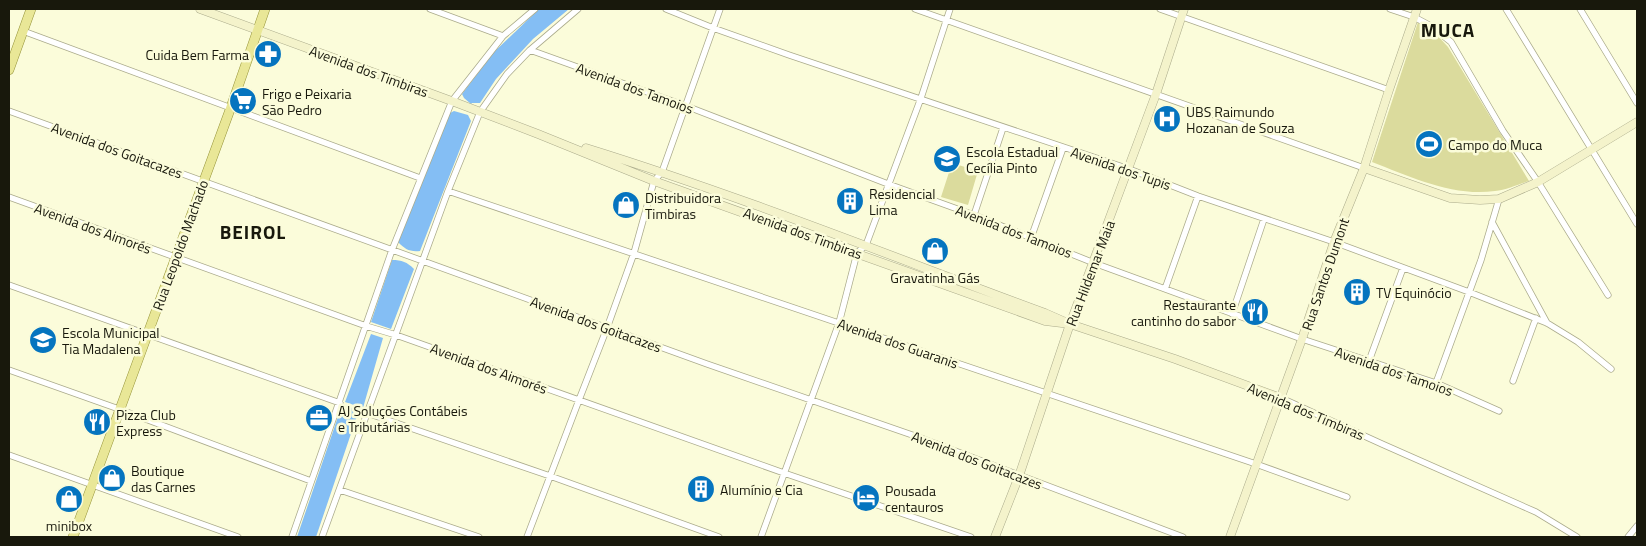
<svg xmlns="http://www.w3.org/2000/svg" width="1646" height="546" font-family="'Titillium Web',sans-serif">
	<rect width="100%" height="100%" fill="#fbfcda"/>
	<path fill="#dbdb9d" d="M1418,22l19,13 11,12 81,134c-11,3 -23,9 -34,10 -42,6 -84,-14 -123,-29z
		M952,163l26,8 -10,34 -27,-8z"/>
	<path fill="#84bef4" d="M539,9h30l-36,30 -37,40 -16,24h-8l-1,1 -7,-6 -2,-4 31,-41z
		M454,111l14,4 3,6 -51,130c-11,1 -15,-2 -22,-9l50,-128z
		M392,260c10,0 15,2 22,9l-23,60 -20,-7z
		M371,334l12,4 -20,70 -18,-6z
		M342,405l17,5 -43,127h-19z"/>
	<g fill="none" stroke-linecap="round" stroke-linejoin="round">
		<g stroke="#abab8c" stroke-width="7">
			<path id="street" d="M430,9l73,27
				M666,9l47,19 76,27 340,114 69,27 136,46 135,50 78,31 31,19 33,27
				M915,9l449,159
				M1160,9l229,81
				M1390,9l24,8 17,9 20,16 52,89 35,51 70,113
				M1506,9l131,215
				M1580,9l57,94
				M23,31l397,147
				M530,50l156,56 202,78 86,31 120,48 208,76 134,44 63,28
				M9,111l698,253 211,73 265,100
				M448,191l808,273 91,33
				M9,197l357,129 30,9 388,138 187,64
				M974,215l29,-87
				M1492,222l55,101
				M1031,238l32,-90
				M9,285l331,118
				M1165,289l33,-93
				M1232,314l32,-95
				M1369,361l34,-93
				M9,370l107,38 195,73
				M1513,381l23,-63
				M1436,383l45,-123 18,-61
				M1281,398l101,46 154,68 41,25
				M367,413l183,63 169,61
				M9,455l229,82
				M340,490l139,47
				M292,537l100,-287 60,-149 51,-65 32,-27
				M322,537l126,-346 32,-79 27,-38 23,-24 48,-41
				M527,537l52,-137 28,-72 27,-75 20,-72 8,-9 58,-163
				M761,537l78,-214 18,-70 9,-8 55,-147 29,-89
				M1628,537l9,-11"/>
		</g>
		<g stroke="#abab8c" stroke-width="9">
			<path id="secondary" d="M200,9l257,94 81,31 116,47 391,140 25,3
				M586,148c155,48 307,109 459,165l25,11 105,35 106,39
				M1364,168l86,30 30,2 19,-1 39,-17 99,-60
				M995,537l24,-61 51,-152 86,-230 28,-85
				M1230,537l72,-198 32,-97 30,-74 25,-78 28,-81"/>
		</g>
		<g stroke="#96943a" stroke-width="10">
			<path id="primary" d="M9,70l22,-61
				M73,537l158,-430 34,-98"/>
		</g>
		<use href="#street" stroke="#fff" stroke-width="5.5"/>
		<use href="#secondary" stroke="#f4f3cb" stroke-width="8"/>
		<use href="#primary" stroke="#e9e797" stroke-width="9"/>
	</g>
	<defs>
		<g id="pharmacy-disc" transform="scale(1.4375)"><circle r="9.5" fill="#0574bf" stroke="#fbfcda"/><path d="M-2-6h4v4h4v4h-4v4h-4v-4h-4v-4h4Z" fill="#fff"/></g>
		<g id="supermarket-disc" transform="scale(1.4375)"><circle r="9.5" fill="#0574bf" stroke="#fbfcda"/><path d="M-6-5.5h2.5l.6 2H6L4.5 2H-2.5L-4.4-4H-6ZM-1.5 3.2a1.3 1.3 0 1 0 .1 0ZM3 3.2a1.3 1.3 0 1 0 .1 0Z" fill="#fff"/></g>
		<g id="hospital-disc" transform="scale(1.4375)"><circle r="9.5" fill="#0574bf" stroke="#fbfcda"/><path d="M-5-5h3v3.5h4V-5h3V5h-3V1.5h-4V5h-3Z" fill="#fff"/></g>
		<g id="stadium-disc" transform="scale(1.4375)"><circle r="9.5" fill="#0574bf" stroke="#fbfcda"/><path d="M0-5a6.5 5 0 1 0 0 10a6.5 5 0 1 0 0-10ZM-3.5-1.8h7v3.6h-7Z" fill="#fff"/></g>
		<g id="school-disc" transform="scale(1.4375)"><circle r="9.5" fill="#0574bf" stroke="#fbfcda"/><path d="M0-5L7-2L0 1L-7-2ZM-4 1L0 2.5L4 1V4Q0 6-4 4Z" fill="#fff"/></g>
		<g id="building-disc" transform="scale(1.4375)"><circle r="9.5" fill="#0574bf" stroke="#fbfcda"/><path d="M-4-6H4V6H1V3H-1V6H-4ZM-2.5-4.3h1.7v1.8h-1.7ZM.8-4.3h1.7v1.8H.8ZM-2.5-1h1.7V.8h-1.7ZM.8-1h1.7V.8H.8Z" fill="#fff"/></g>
		<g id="shop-disc" transform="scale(1.4375)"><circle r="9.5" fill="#0574bf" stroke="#fbfcda"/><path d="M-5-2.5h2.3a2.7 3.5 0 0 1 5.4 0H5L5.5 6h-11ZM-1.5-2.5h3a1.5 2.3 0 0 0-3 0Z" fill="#fff"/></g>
		<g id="restaurant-disc" transform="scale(1.4375)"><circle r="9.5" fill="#0574bf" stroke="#fbfcda"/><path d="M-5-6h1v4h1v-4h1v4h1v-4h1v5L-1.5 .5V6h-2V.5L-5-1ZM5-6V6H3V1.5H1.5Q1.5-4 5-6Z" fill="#fff"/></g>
		<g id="office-disc" transform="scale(1.4375)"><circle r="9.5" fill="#0574bf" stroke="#fbfcda"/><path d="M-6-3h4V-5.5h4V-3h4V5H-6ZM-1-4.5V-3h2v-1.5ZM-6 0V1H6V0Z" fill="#fff"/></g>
		<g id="hotel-disc" transform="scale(1.4375)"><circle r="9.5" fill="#0574bf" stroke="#fbfcda"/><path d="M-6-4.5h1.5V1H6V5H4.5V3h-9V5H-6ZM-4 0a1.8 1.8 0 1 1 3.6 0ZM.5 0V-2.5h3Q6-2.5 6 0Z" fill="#fff"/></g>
	</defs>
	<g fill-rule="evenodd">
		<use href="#pharmacy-disc" x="268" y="54"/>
		<use href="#supermarket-disc" x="243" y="101"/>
		<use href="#hospital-disc" x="1167" y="119"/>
		<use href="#stadium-disc" x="1429" y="144"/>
		<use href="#school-disc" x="947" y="159"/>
		<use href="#building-disc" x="850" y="201"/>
		<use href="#shop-disc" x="626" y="205"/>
		<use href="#shop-disc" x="935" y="251"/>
		<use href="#building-disc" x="1357" y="292"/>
		<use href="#restaurant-disc" x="1255" y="312"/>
		<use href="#school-disc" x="43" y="340"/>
		<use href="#office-disc" x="319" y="418"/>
		<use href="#restaurant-disc" x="97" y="422"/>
		<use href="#shop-disc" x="112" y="478"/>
		<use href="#building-disc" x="701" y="489"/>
		<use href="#hotel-disc" x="866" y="498"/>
		<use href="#shop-disc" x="69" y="499"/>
	</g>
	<g text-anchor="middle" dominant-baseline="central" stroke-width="5" stroke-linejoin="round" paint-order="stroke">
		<g font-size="14" fill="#18180c" stroke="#fbfcda" text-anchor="start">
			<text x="249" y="54" text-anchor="end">Cuida Bem Farma</text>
			<text x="262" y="93">Frigo e Peixaria<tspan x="262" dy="16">São Pedro</tspan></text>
			<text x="1186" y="111">UBS Raimundo<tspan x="1186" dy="16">Hozanan de Souza</tspan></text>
			<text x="1448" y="144">Campo do Muca</text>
			<text x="966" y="151">Escola Estadual<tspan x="966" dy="16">Cecília Pinto</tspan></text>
			<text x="869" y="193">Residencial<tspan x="869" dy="16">Lima</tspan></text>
			<text x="645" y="197">Distribuidora<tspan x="645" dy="16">Timbiras</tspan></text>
			<text x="935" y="277" text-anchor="middle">Gravatinha Gás</text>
			<text x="1376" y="292">TV Equinócio</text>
			<text x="1236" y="304" text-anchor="end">Restaurante<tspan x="1236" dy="16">cantinho do sabor</tspan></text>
			<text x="62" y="332">Escola Municipal<tspan x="62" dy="16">Tia Madalena</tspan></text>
			<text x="338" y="410">AJ Soluções Contábeis<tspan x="338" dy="16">e Tributárias</tspan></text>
			<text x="116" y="414">Pizza Club<tspan x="116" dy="16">Express</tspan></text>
			<text x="131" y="470">Boutique<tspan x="131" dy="16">das Carnes</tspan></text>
			<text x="720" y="489">Alumínio e Cia</text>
			<text x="885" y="490">Pousada<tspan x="885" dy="16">centauros</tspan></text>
			<text x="69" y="525" text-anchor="middle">minibox</text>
		</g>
		<g font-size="14" fill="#18180c" stroke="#fbfcda">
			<text transform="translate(369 71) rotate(20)">Avenida dos Timbiras</text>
			<text transform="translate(635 88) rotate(20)">Avenida dos Tamoios</text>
			<text transform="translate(117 150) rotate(20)">Avenida dos Goitacazes</text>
			<text transform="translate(1121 168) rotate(19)">Avenida dos Tupis</text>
			<text transform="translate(93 228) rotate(20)">Avenida dos Aimorés</text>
			<text transform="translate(1014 231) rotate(21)">Avenida dos Tamoios</text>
			<text transform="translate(803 233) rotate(20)">Avenida dos Timbiras</text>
			<text transform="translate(180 245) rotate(-70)">Rua Leopoldo Machado</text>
			<text transform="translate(1090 273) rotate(-69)">Rua Hildemar Maia</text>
			<text transform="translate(1325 274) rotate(-71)">Rua Santos Dumont</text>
			<text transform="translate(596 324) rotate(20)">Avenida dos Goitacazes</text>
			<text transform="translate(898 343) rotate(19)">Avenida dos Guaranis</text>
			<text transform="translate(489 368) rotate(20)">Avenida dos Aimorés</text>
			<text transform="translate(1394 371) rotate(19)">Avenida dos Tamoios</text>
			<text transform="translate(1306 411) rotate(23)">Avenida dos Timbiras</text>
			<text transform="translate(977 460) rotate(21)">Avenida dos Goitacazes</text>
		</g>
		<g font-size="19" font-weight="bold" letter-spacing="1" fill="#18180c" stroke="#fbfcda">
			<text x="1448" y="29">MUCA</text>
			<text x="253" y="231">BEIROL</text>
		</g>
	</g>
	<rect width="1646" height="546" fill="none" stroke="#18180c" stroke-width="20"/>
</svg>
